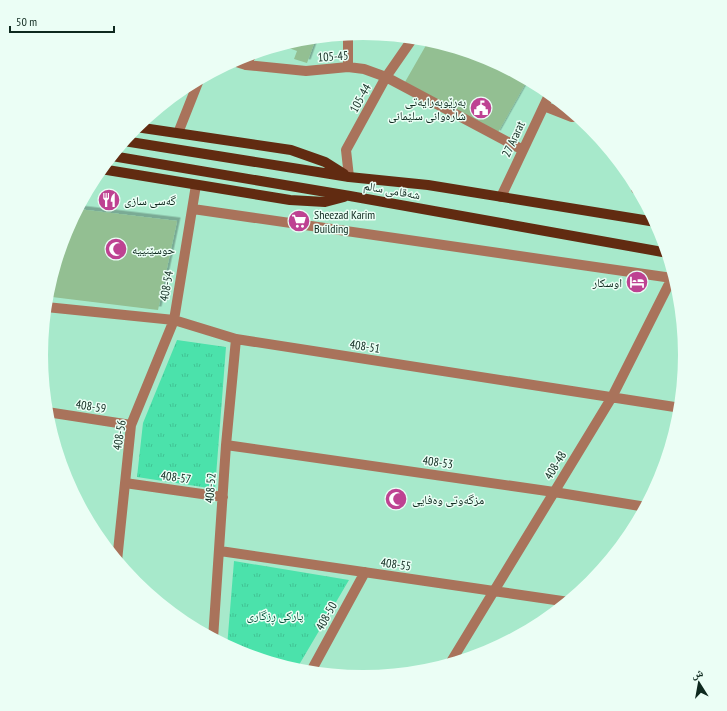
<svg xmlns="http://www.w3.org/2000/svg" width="727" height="711" font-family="'PT Sans Narrow','Noto Naskh Arabic',sans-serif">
	<defs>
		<pattern id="park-tufts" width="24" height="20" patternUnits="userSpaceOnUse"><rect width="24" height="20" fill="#4be2ab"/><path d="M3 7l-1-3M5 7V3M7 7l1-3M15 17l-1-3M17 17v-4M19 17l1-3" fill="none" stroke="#40c293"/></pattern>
		<filter id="shadow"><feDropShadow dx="3.5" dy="-3.5" stdDeviation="0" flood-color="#0004"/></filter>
	</defs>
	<rect width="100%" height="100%" fill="#a7e9cb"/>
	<path fill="url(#park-tufts)" d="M177,340l49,7 -11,142 -78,-12 6,-54z
		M234,561l115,19 -53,90 -56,-17 -13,-6z"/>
	<path fill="#93bf92" filter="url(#shadow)" d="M316,38l-9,25 -13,-4 3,-8 -16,-6 20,-6z
		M429,40l58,18 41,21 -31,55 -92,-52z
		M78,209l99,12 -19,89 -106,-13 1,-14 -3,-1 16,-50z"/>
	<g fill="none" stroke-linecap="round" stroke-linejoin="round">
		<path stroke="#a9735b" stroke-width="10" d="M348,35v32
			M233,61l13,4 60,6 42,-4 16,2 22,8 137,73
			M246,65l6,-11
			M544,106l28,11 5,-1
			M178,133l21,-53
			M349,177l-3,-27 40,-73 27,-39
			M636,189h3
			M501,197l49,-104
			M193,209l479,69
			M46,307l128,13 62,19 445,69
			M47,412l84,13
			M226,445l328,47 92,15
			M125,483l98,14
			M220,551l349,51
			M117,561l14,-136 43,-105 22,-135
			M213,639l13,-194 10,-106
			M449,665l163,-268 62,-123
			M310,673l55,-101"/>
		<path stroke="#612b11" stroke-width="10" d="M136,127l155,23 34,12 19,12
			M124,141l225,36 79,8 228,37
			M112,156l238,40 318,57
			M101,169l189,31 35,2 19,-5"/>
	</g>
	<defs>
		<g id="civic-disc" transform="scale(1.15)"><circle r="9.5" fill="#be4292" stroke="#ebfef5"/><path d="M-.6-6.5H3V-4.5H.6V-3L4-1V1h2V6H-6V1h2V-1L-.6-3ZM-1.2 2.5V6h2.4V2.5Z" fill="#fff"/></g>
		<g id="restaurant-disc" transform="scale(1.15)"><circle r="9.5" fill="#be4292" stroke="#ebfef5"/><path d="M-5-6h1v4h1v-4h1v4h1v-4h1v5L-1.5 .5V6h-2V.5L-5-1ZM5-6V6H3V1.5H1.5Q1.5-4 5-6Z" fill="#fff"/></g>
		<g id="supermarket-disc" transform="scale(1.15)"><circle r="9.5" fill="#be4292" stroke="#ebfef5"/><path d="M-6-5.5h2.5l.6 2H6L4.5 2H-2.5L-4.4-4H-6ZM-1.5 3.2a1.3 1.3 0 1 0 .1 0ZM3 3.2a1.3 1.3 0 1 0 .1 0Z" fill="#fff"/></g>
		<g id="mosque-disc" transform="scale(1.15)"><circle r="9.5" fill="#be4292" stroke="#ebfef5"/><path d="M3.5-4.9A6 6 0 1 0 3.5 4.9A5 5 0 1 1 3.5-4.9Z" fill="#fff"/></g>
		<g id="hotel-disc" transform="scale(1.15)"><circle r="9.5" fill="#be4292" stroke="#ebfef5"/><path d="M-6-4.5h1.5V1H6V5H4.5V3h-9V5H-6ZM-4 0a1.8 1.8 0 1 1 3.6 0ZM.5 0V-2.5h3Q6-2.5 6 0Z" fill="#fff"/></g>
	</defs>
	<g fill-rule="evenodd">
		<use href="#civic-disc" x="481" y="108"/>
		<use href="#restaurant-disc" x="109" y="200"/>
		<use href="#supermarket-disc" x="299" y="221"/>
		<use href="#mosque-disc" x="116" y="249"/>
		<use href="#hotel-disc" x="637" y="282"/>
		<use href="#mosque-disc" x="396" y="499"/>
	</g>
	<g text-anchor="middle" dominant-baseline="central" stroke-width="3" stroke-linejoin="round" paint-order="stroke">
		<g font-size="12" fill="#0e291e" stroke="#ebfef5">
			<text transform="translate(333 56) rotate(-4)">105-45</text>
			<text transform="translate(360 98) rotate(-61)">105-44</text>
			<text transform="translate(513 139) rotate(-65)">27 Ararat</text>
			<text transform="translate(392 190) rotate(10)">شەقامی سالم</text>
			<text transform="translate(166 286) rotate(-80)">408-54</text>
			<text transform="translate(365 346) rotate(9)">408-51</text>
			<text transform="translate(91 406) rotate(9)">408-59</text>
			<text transform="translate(119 435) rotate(-81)">408-56</text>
			<text transform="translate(438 462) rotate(8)">408-53</text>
			<text transform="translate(555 465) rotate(-59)">408-48</text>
			<text transform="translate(176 477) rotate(8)">408-57</text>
			<text transform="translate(210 488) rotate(-86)">408-52</text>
			<text transform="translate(396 564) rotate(8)">408-55</text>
			<text transform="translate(326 616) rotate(-61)">408-50</text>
		</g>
		<g font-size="12" fill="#0e291e" stroke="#ebfef5" text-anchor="start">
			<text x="466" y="101" text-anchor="end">بەڕێوبەرایەتی<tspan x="466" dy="14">شارەوانی سلێمانی</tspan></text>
			<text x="124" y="200">گەسی سازی</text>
			<text x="314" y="214">Sheezad Karim<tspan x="314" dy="14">Building</tspan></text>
			<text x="132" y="249">حوسێنییە</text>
			<text x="622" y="282" text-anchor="end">اوسكار</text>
			<text x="412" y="499">مزگەوتی وەفایی</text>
		</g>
		<g font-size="12" fill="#045139" stroke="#ebfef5">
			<text x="275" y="615">پارکی ڕزگاری</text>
		</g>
	</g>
	<path d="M0 0H727V711H0ZM48 355a315 315 0 1 1 630 0a315 315 0 1 1-630 0Z" fill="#ebfef5" fill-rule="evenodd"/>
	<g transform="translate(699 683) rotate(349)" stroke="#ebfef5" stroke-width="3" paint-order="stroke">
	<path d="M0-3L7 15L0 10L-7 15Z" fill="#0e291e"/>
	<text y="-6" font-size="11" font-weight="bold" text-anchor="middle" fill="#0e291e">ش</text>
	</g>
	<path d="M10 26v6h104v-6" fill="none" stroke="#0e291e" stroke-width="2"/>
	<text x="16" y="26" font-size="12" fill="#0e291e" stroke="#ebfef5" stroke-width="3" paint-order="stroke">50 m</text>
</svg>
